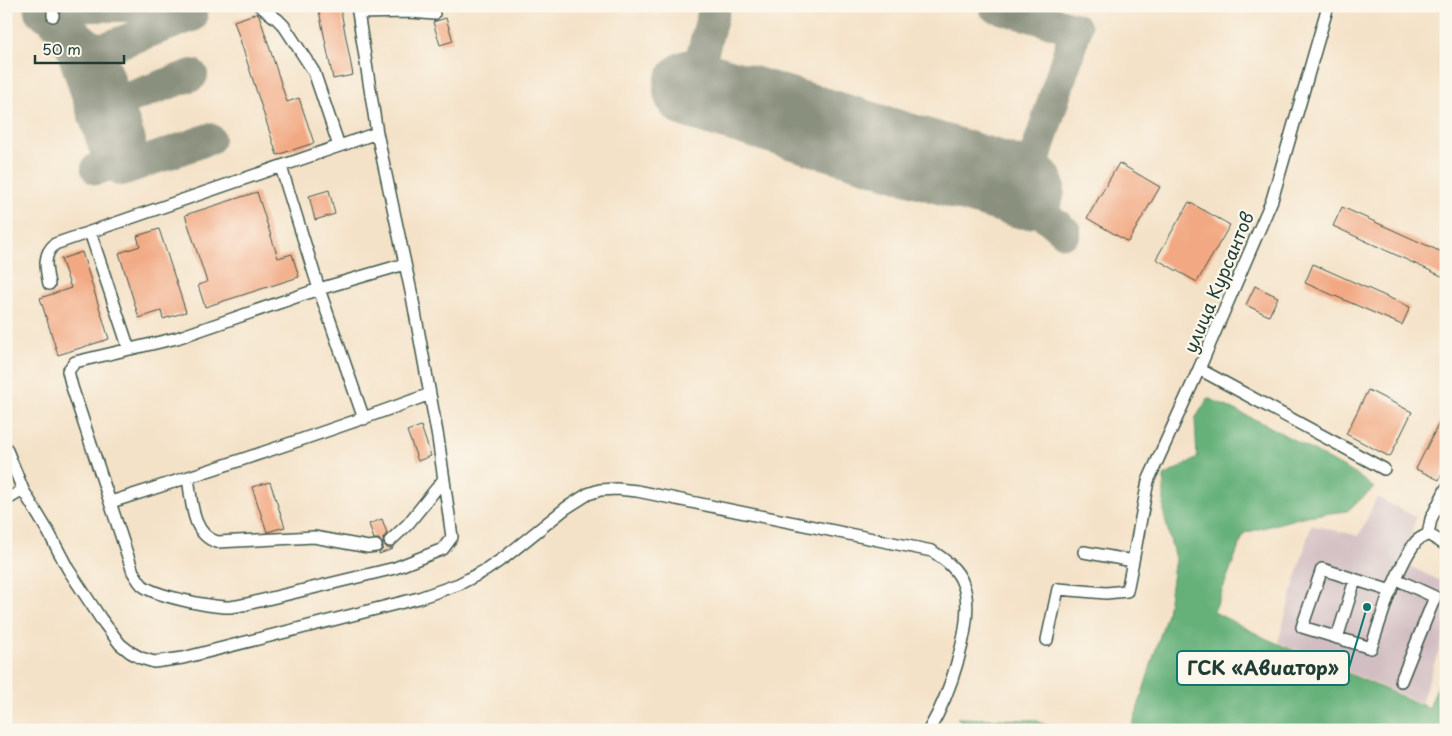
<svg xmlns="http://www.w3.org/2000/svg" width="1452" height="736" font-family="'Playpen Sans',sans-serif">
	<rect width="100%" height="100%" fill="#fbf7ec"/>
	<filter id="ink" filterUnits="userSpaceOnUse"><feTurbulence type="fractalNoise" baseFrequency=".02" numOctaves="2"/><feDisplacementMap in="SourceGraphic" scale="10" xChannelSelector="R" yChannelSelector="G"/><feConvolveMatrix kernelMatrix="1 2 1 2 8 2 1 2 1" color-interpolation-filters="sRGB"/></filter>
	<filter id="wash" filterUnits="userSpaceOnUse"><feTurbulence type="fractalNoise" baseFrequency=".0096" numOctaves="4" result="noise"/><feDisplacementMap in="SourceGraphic" scale="20" xChannelSelector="R" yChannelSelector="G"/><feGaussianBlur stdDeviation="1.12" result="paint"/><feColorMatrix in="noise" values="0 0 0 0 0 0 0 0 0 0 0 0 0 0 0 0 0 1.4 0 .05"/><feComposite in="paint" operator="in"/></filter>
	<g filter="url(#wash)">
		<rect width="100%" height="100%" fill="#f4e2c8"/>
		<path fill="#d2bec2" d="M1377,497l39,20 -12,46 42,21v45l-25,74 -143,-61 33,-117 48,11z"/>
		<path fill="#66b17a" stroke="#427757" d="M1208,398l57,26 92,51 17,13 -27,23 -41,5 -62,17 -30,79 53,27 162,69 17,-44v66h-315l36,-117 8,-54 -11,-44v-39l33,-18 -2,-39z
			M957,718l78,2 22,10h-102l7,-9z"/>
		<g fill="none" stroke-linecap="round" stroke-linejoin="round">
			<path stroke="#8a907e" stroke-width="32" d="M50,6h107
				M994,6l82,23 -51,160 8,16 32,27
				M40,11l11,8 17,18 42,127 12,6 87,-31
				M64,24l28,23 10,12 28,82c0,19 -18,23 -33,28
				M92,47l9,1 7,-1 84,-31
				M693,89l22,-83
				M96,105l6,1 15,-4 75,-27"/>
			<path stroke="#8a907e" stroke-width="80" d="M693,89l332,100"/>
		</g>
		<g id="blocks">
			<path fill="#f2a983" d="M318,6h22l13,69 -20,4z
				M257,13l2,2 28,87 12,-4 15,45 -37,12 -43,-134z
				M446,18l7,23 -13,4 -7,-23z
				M1119,163l41,24 -32,55 -41,-24z
				M329,190l6,24 -20,6 -6,-24z
				M257,192l21,66 14,-4 7,23 -94,30 -7,-22 9,-3 -22,-67z
				M1189,202l41,23 -33,57 -41,-23z
				M1342,207l104,47v24l-113,-52z
				M159,229l27,83 -23,7 -2,-8 -22,7 -20,-65 21,-7 -3,-10z
				M82,252l27,87 -51,16 -18,-57 31,-10 -10,-29z
				M1313,264l97,43 -8,18 -97,-42z
				M1255,286l23,11 -9,19 -23,-11z
				M1368,390l44,22 -22,45 -44,-23z
				M1446,409v57l-7,14 -23,-11z
				M421,426l10,30 -13,5 -11,-30z
				M270,482l15,45 -18,5 -15,-45z
				M382,519l5,14 -4,5v5l4,5h5l1,1 -14,5v-1l4,-4v-4l-4,-6h-5l-5,-15z"/>
		</g>
	</g>
	<g filter="url(#ink)">
		<use href="#blocks" fill-opacity="0" stroke="#3f564a" stroke-width="1"/>
		<g fill="none" stroke-linecap="round" stroke-linejoin="round">
			<g stroke="#3f564a" stroke-width="14">
				<path id="minor" d="M53,6v10
					M260,6l17,13 7,7 30,46 25,74
					M357,6l20,127 35,163 26,142 14,99 -9,12 -48,19 -148,36c-6,1 -13,3 -19,3 -17,0 -74,-11 -86,-22 -4,-4 -6,-9 -9,-13l-61,-185 -4,-16 7,-9 102,-24 142,-49 86,-25
					M1328,6l-56,194 -73,169 185,100
					M358,13l53,-1 23,2
					M281,167l38,122 45,130
					M90,232l39,117
					M49,284c-3,-15 -7,-29 6,-40l322,-111
					M6,448l17,42 26,43 19,36 33,50 19,25 10,8 11,6 13,4 29,-4 236,-60 40,-14 27,-14 19,-13 61,-49 22,-14 12,-4 17,-1 20,2 295,60c12,8 26,18 31,33 14,36 -15,114 -34,146
					M188,478c4,22 3,56 29,64l97,-5 54,10 8,-1
					M6,500l17,-10
					M111,502c107,-34 214,-69 319,-108
					M1428,534l3,-15 15,-30
					M1428,534l18,11
					M390,541l18,-17 36,-45
					M1084,552l49,9 15,-80 51,-112
					M1396,579l39,18 -34,84
					M1391,591l-69,-22 -20,58 69,21 17,-51c8,-18 15,-38 27,-54 2,-4 8,-6 13,-9
					M1337,638l18,-58
					M1047,640l11,-51 48,4 21,-2 6,-30"/>
			</g>
			<use href="#minor" stroke="#fff" stroke-width="11"/>
		</g>
	</g>
	<g text-anchor="middle" dominant-baseline="central" stroke-width="4.5" stroke-linejoin="round" paint-order="stroke">
		<g font-size="18" fill="#1f3d34" stroke="#fbf7ec">
			<text transform="translate(1218 282) rotate(-67)">улица Курсантов</text>
		</g>
	</g>
	<path fill="none" stroke="#0f766e" stroke-width="2" d="M1367 607L1349 668"/>
	<circle fill="#0f766e" stroke="#fbf7ec" stroke-width="2" cx="1367" cy="607" r="5"/>
	<rect fill="#fbf7ec" stroke="#0f766e" stroke-width="2" x="1177" y="651" width="172" height="34" rx="5"/>
	<g font-size="19" text-anchor="middle" font-weight="bold" fill="#1f3d34">
		<text x="1263" y="675">ГСК «Авиатор»</text>
	</g>
	<rect width="1452" height="736" fill="none" stroke="#fbf7ec" stroke-width="25"/>
	<path d="M35 55v8h89v-8" fill="none" stroke="#1f3d34" stroke-width="2.5"/>
	<text x="42" y="55" font-size="15" fill="#1f3d34" stroke="#fbf7ec" stroke-width="4" paint-order="stroke">50 m</text>
</svg>
